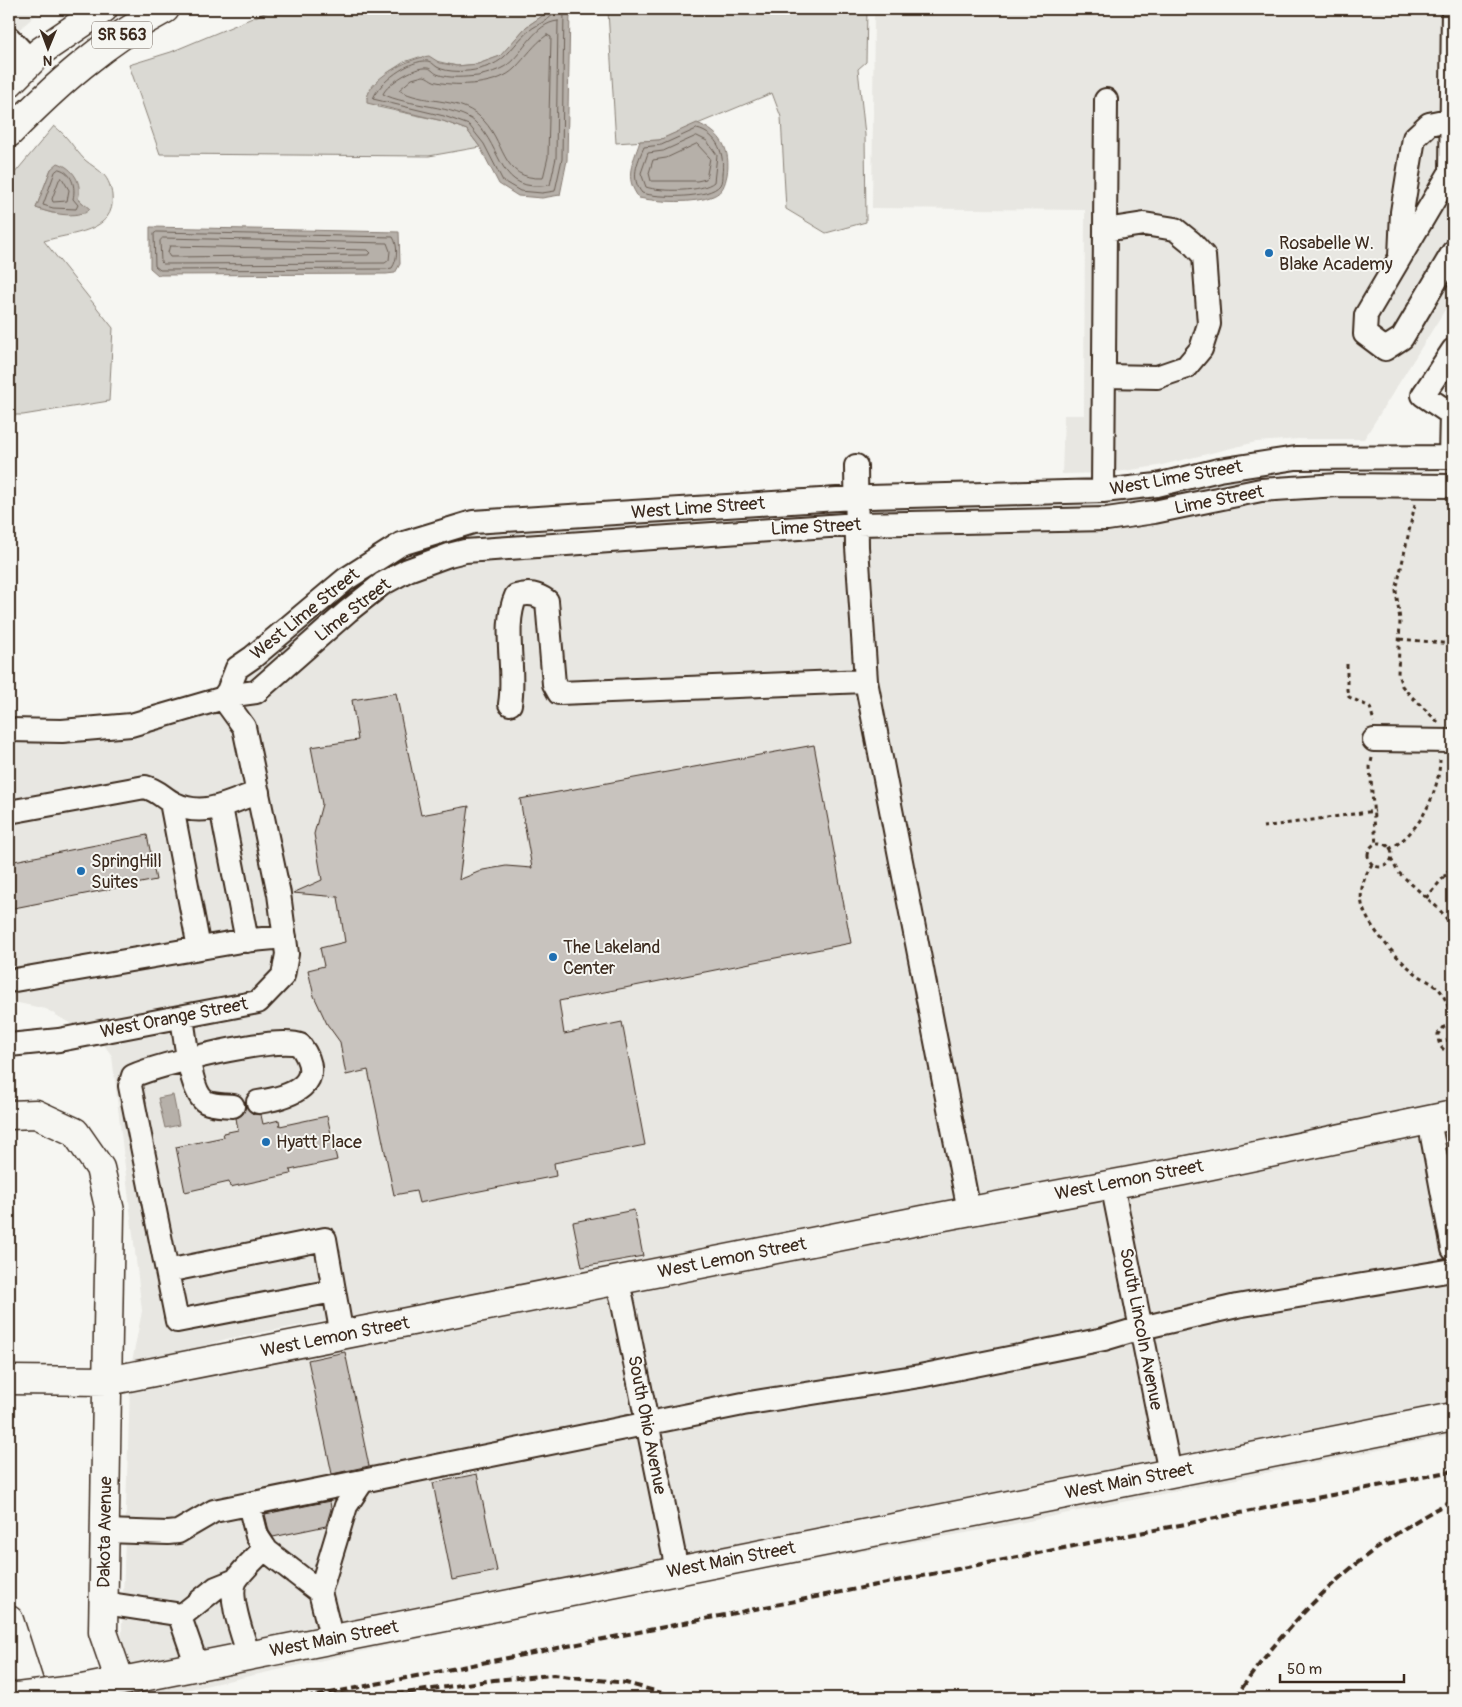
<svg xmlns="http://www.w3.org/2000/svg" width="1462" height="1707" font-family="Pangolin,sans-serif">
	<rect width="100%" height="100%" fill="#f6f6f2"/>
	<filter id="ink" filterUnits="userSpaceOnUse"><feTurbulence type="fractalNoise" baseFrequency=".02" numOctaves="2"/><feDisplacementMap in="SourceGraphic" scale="10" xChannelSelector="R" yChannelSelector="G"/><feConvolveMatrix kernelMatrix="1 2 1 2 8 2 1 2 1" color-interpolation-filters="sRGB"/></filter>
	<g filter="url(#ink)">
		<path fill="#e8e7e2" d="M9,9h34l-34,29z
			M874,9h579v288l-89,142h-65l-43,3 -98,24 -48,7 -48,1 2,-59h20l1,-205 -213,-2z
			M1243,478l37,1 -173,31 -642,32 -212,141 -13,1 3,-9 108,-88 44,-29 25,-11 53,-15 728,-48z
			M1338,495l115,1v609l-618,123 -609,111 -77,25 -18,3 11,-56 -30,-255 -10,-14 188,-59 -51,-279 147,-112 25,-13 56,-18z
			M220,709l12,15 39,172 8,58 -4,17 -20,22 -179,34 -30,-18 -37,-8v-262z
			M1453,1125v282l-276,55 -55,-270z
			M1105,1195l55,270 -477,94 -55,-271z
			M610,1291l56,272 -541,107 -4,-13 9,-270z
			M1453,1426v9l-449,91 -404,73 -450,99h-31l1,-7z"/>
		<path fill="#dad9d3" stroke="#8a8278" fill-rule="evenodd" d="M274,9h286l-12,3 -22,15 -25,29 -23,8 -21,2 -38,-9 -15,5 -15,10 -11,35 65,14 24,9 13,17 -51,9 -269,-2 -31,-89 42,-13z
			M568,9h299l-1,53 -8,7 7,66 1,87 -40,11 -40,-24 -5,-92 -9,-24 -113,47 -43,3 -8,-132h-34l-4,2z
			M54,126c13,9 20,23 31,34 6,5 13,9 18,14 6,6 8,14 9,21 5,38 -43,38 -68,46l69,87 -4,73 -86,14h-14v-235zM51,169l38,41 -4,3h-33l-16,-5z"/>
		<path fill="#b6b0a9" stroke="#857a71" d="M560,9h8l2,4 -3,147 -7,35 -18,3 -24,-2 -19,-12 -19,-37 -13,-17 -24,-9 -76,-18c-3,-24 43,-45 62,-47l11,7 17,3 21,-2 22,-8 26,-29 22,-15z
			M697,123c25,10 34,27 30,52 -2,9 -4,17 -14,21 -18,8 -55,6 -74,2 -16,-22 -6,-34 1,-57l19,-1z
			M58,163c15,5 25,20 20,36l12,10c-14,11 -40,4 -54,-1l15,-39z
			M150,227l249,5 1,32 -5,9 -9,1 -228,1 -8,-7z
			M173,1095l6,30 -14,3 -7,-30z"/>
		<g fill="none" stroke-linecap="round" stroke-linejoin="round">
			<path stroke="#6c6056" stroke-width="1" d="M556,9c-2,10 -19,15 -26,21 -21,17 -21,32 -51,39 -10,3 -32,4 -42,-2 -3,-2 -5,-5 -9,-6 -18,-2 -50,22 -55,38l71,17 25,9 15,19 19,37 17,10 22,2 13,-2 7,-32 2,-150
				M558,21l-2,137 -6,27c-53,9 -46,-36 -75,-63 -17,-16 -70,-16 -92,-28 4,-10 32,-28 44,-26 4,0 6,4 10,6 12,5 28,3 41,2 9,-2 22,-6 29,-11 17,-12 27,-42 51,-44z
				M547,35l4,2 -3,120 -5,21c-44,2 -36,-38 -64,-62 -21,-19 -57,-12 -80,-26l13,-11 11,-3c5,0 8,5 14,6 21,5 62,3 78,-14 11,-11 19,-24 32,-33z
				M697,129c21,5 28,26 25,45 0,3 0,8 -2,11 -10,14 -63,13 -78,8 -12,-15 -5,-30 2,-46l17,-2z
				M697,136l10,5 10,14 -3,27c-11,10 -54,10 -68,5l-5,-14 7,-20 15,-2z
				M697,144l13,14 -4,21 -9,2h-46l-2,-8 4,-13 13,-2z
				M59,169c13,3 17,18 14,30l5,6 -2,4 -23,-1 -10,-3 12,-33z
				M62,178l7,12 -2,11 -14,1 -1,-3 7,-19z
				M157,232l236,5c5,8 5,22 -1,31l-6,1 -226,1 -5,-4 -1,-32z
				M163,238l224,5 3,8 -1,9 -4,3 -222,1 -2,-2 -1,-21z
				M170,246l198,4 3,3 -3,2 -198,2 -2,-3z"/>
		</g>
		<path fill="#c8c3be" stroke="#3b2a1e" d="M396,693l25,122 48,-9 -10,74 24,-10 23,-4 26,2 -12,-69 294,-54 37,198 -292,58 5,33 58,-12 23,123 -91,18 2,13 -137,27 -3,-12 -22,4 -26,-125 -22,5 -6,-33 -13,-18 -13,-28 -6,-26 16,-4 -4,-18 25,-6 -7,-45 -45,-4 29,-13 -8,-46 8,-30 -11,-57 47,-7 -6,-40z
			M147,835l9,45 -147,29v-47z
			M246,1106l7,8 8,1 2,9 16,-4 1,6 47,-10 10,44 -47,10 1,4 -61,13 -1,-5 -44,10 -9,-45 48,-10 -1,-4 15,-3 -2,-12 7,-4z
			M634,1210l9,46 -61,11 -9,-45z
			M345,1352l24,114 -37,8 -24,-114z
			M477,1474l20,97 -45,9 -19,-97z
			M330,1501l1,8 -5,17 -53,11 -4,-6 -4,-17z"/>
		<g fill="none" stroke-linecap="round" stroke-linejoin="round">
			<g stroke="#3b2a1e" stroke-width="26">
				<path id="minor" d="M1453,9l-2,162 -85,144 -1,19 20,15 17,-11 51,-86
					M9,38l22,23
					M1400,256l2,-44 12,-74 15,-14 24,-5
					M1104,376l53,1 29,-10 15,-18 8,-25 -5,-68 -13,-14 -16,-13 -31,-5 -39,6
					M1450,457l1,-43 -28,-19 30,-45
					M856,466l1,81 9,134 103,530
					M1103,491l3,-391
					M223,698l5,-7 9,-23 16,-11 93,-78 55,-35 72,-22 396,-25 234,-6 54,-6 62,-15 77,-12 157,-1
					M510,704c6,-35 -8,-77 6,-108 13,-4 21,-2 31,5l7,83 5,9 307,-12
					M9,730l53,1 69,-6 103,-30 22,-3 92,-81 34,-27 26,-14 41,-15 16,-4 393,-27 249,-5 47,-7 107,-22 77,-5 115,1
					M1374,740l79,1
					M171,802l28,146
					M221,807l26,134
					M9,812l136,-25c13,3 19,12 30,17 29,14 56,-2 83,-12
					M9,981l232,-40 44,-4
					M182,1017c3,19 8,76 24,85 8,4 18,3 27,4
					M9,1045l50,-5 199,-38 25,-26 4,-22 -8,-60 -35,-167 -21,-29
					M258,1102c33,-5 71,-18 42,-57 -23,-10 -141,19 -167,31l-3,10 47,235 156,-30
					M1429,1120l24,129
					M1112,1184l58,289
					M167,1271l158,-32 17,97
					M616,1280l6,19 55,271
					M249,1504l8,32 10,15 53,41
					M105,1531l63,2 10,-1 36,-21 529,-107 177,-28 184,-37 37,-11 96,-22 216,-36
					M104,1603l72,11 4,3 17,49
					M180,1617l36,-29 20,-8
					M332,1640l-12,-48 26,-86 16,-24
					M249,1656c-5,-17 -22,-60 -13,-76 7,-11 20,-22 29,-32"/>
			</g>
			<g stroke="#3b2a1e" stroke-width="31">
				<path id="major" d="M9,83l32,-32 62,-42
					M9,133c46,-47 97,-93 156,-124
					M9,1115l27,-1 39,18 25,36 10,43 -7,421 17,49
					M9,1380l99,1 815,-161 260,-49 270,-56
					M9,1620l25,78
					M82,1689l1371,-272"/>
			</g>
			<path stroke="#3b2a1e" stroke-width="3" stroke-dasharray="4 4" stroke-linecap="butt" d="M1415,504l-19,87 4,29 -2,54 4,12 8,9 28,27
				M1400,639l53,5
				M1347,664v26l2,7 21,10 4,15
				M1372,758l-2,9 6,77
				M1263,827l112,-16
				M1368 855a12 12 0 1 1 24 0a12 12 0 1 1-24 0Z
				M1389,849c30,-15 50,-56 51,-89
				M1391,859l7,13 41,37 14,18
				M1372,864c-7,11 -13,26 -10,40 4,22 38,58 56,71 10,7 21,10 26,22 6,11 7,25 9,37
				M1450,870l-6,3 3,8h6
				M1426,898l18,-21
				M1453,1025l-9,2 -6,7c0,10 3,18 15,18
				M1438,1042l15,-3"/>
			<use href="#minor" stroke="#f6f6f2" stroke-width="22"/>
			<use href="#major" stroke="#f6f6f2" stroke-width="28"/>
			<path stroke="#3b2a1e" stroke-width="4" stroke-dasharray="8 4" stroke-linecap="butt" d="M305,1698l1148,-227
				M372,1698l122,-18 59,-5 73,8 54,15
				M1235,1698c57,-84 128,-151 218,-198"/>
			<g stroke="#3b2a1e" stroke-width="31" stroke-linecap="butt">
				<path id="major-bridge" d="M9,1698l73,-9"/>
			</g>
			<use href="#major-bridge" stroke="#f6f6f2" stroke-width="28"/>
		</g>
	</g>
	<g fill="#1f6fb2" stroke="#f6f6f2" stroke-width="2">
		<circle cx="1269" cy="253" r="5"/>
		<circle cx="81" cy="871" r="5"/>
		<circle cx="553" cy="957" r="5"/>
		<circle cx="266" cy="1142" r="5"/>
	</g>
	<g text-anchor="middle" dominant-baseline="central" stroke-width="4" stroke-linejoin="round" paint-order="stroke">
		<rect fill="#f6f6f2" stroke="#73675e" stroke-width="1" x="92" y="21.5" width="60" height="27" rx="4"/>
		<g font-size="16" font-weight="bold" fill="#3b2a1e">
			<text x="122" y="35">SR 563</text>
		</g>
		<g font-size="18" fill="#3b2a1e" stroke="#f6f6f2" text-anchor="start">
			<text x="1279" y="243">Rosabelle W.<tspan x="1279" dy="21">Blake Academy</tspan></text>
			<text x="91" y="861">SpringHill<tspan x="91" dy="21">Suites</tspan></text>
			<text x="563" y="947">The Lakeland<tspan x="563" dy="21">Center</tspan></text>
			<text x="276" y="1142">Hyatt Place</text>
		</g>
		<g font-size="18" fill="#3b2a1e" stroke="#f6f6f2">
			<text transform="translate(1176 478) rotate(-10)">West Lime Street</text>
			<text transform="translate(1219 500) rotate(-11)">Lime Street</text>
			<text transform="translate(698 508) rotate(-4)">West Lime Street</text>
			<text transform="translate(816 527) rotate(-3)">Lime Street</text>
			<text transform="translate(353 610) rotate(-38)">Lime Street</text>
			<text transform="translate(305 614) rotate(-39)">West Lime Street</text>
			<text transform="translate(174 1018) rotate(-11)">West Orange Street</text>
			<text transform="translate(1129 1180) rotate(-11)">West Lemon Street</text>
			<text transform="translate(732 1258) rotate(-11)">West Lemon Street</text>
			<text transform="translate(1141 1329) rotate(79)">South Lincoln Avenue</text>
			<text transform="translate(335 1337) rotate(-11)">West Lemon Street</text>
			<text transform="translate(647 1425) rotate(79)">South Ohio Avenue</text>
			<text transform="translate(1129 1481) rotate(-11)">West Main Street</text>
			<text transform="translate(105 1532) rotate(-89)">Dakota Avenue</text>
			<text transform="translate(731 1560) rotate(-11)">West Main Street</text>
			<text transform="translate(334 1639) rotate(-11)">West Main Street</text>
		</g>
	</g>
	<rect width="1462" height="1707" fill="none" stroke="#f6f6f2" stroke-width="30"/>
	<rect x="15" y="15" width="1432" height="1677" fill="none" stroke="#3b2a1e" stroke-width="2" filter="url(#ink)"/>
	<g transform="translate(48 48) rotate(181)" stroke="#f6f6f2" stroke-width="4" paint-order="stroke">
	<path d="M0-4L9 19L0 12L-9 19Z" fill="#3b2a1e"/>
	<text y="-8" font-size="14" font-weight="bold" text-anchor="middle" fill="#3b2a1e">N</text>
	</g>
	<path d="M1280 1674v8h124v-8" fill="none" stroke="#3b2a1e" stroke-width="2.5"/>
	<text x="1287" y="1674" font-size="15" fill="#3b2a1e" stroke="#f6f6f2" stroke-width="4" paint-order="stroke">50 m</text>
</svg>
